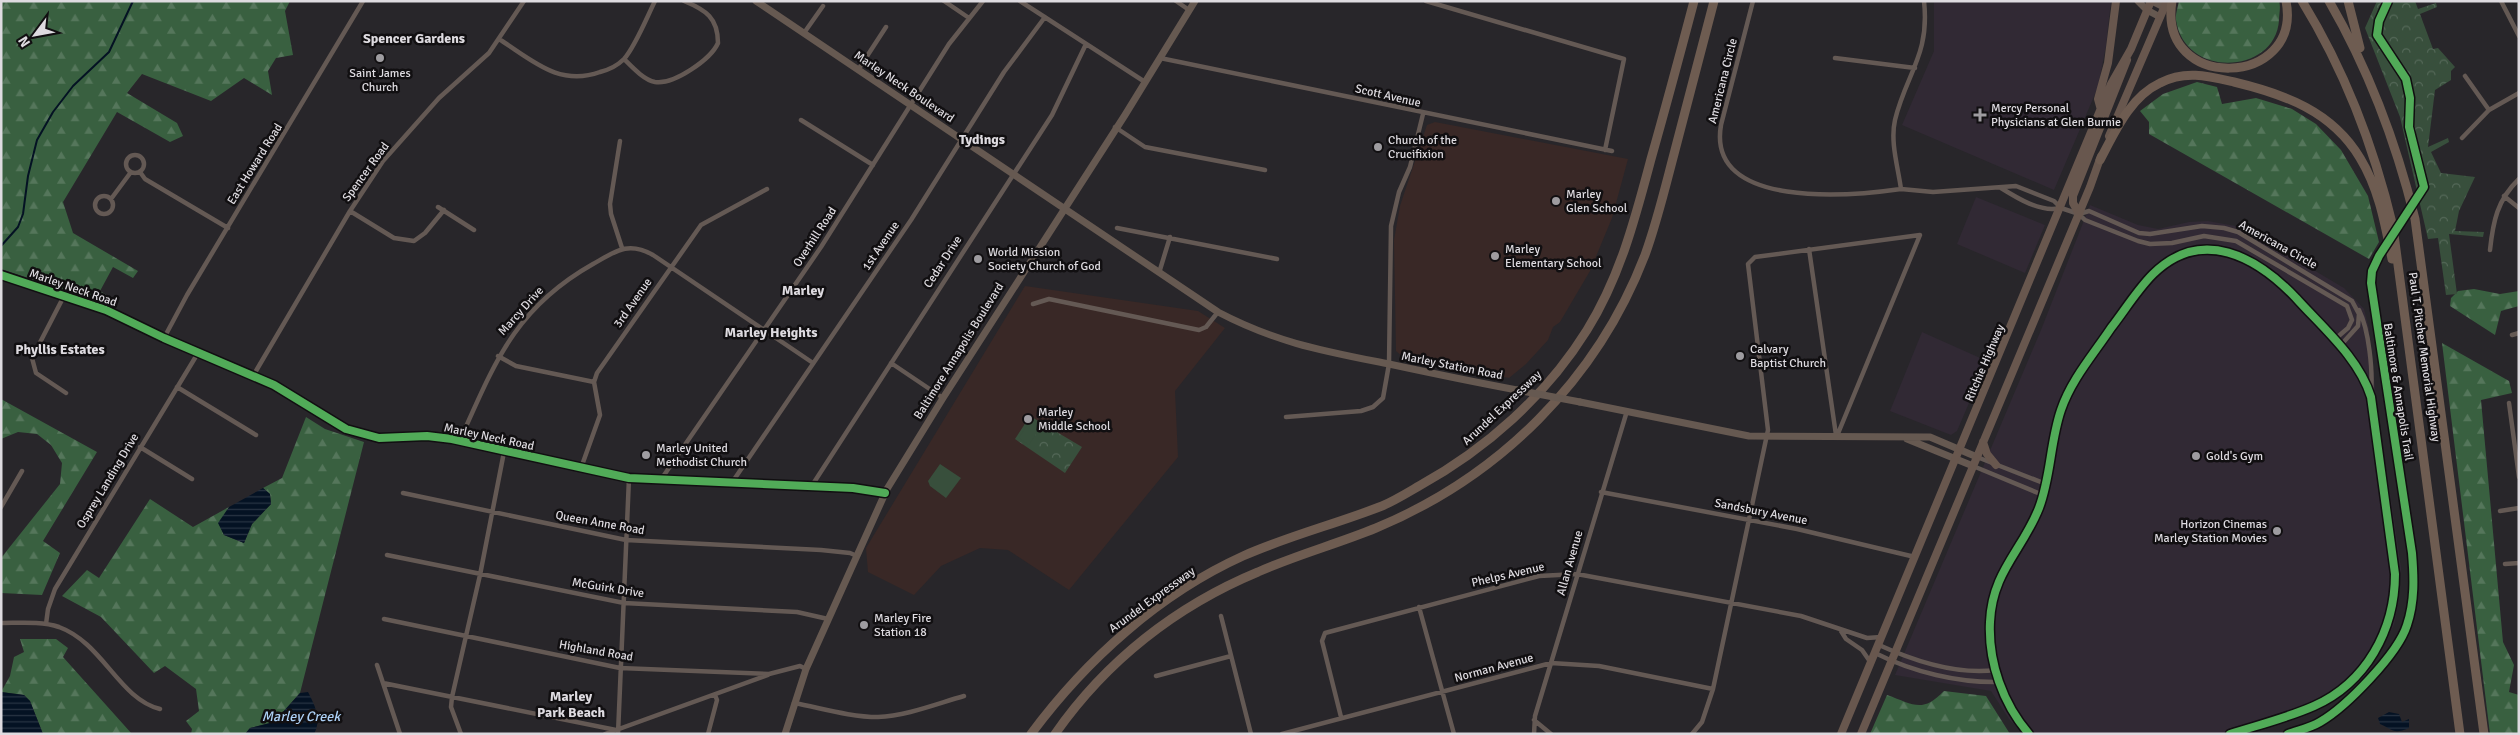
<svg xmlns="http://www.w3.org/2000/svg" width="2520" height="735" font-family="Signika,sans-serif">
	<defs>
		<pattern id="forest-firs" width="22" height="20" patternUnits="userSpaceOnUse" patternTransform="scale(1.25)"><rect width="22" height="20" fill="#396040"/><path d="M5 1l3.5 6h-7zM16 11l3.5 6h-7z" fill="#55765b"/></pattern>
		<pattern id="park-crowns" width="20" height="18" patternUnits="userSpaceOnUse" patternTransform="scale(1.25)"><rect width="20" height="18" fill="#384f3c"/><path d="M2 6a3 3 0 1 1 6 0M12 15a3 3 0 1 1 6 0" fill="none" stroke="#546858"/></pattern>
		<pattern id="water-rules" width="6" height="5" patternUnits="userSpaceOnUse" patternTransform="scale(1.25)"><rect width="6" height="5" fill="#041223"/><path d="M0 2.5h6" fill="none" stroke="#283443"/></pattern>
	</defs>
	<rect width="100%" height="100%" fill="#28262a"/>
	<path fill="#312934" d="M1934,1h177l-5,45 -8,41 -44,103 -152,-65 32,-74z
		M1976,197l69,28 -20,48 -68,-29z
		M2090,205l48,20 20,4 31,-7 19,-1 33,6 103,61 20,21 5,20 7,69 25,170 -2,32 -5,25 -25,46 -13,14 -27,19 -21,10 -62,20h-223l-14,-15 -18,-28 -96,-16 146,-345z
		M1922,332l65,29 -30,70 -6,4 -61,-24z"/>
	<path fill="#392826" d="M1435,122l193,37 -16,59 -22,53 -30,51 -7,5 -5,13 -22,24 -17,14 -105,-20 -8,-7 -2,-111 6,-34 27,-81z
		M1025,286l173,25 27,17 -50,63 3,66 -109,133 -61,-40 -28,-2 -39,18 -27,29 -46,-23 -2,-24z"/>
	<path fill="url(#forest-firs)" d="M1,1h289l-5,10 8,44 -17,3 -8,13 4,24 -28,-17 -33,23 -69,-27 -15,19 50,30 6,13 -13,6 -53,-30 -54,90 10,31 65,38 -5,7 -20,-11 -13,24 16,10 -3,8 -21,-10 -91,-30z
		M2179,1h100c2,6 0,13 0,19 -3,54 -94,60 -103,0 -1,-5 2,-13 3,-19z
		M2197,82l20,5 5,17 34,-6 36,11 24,15 25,26 27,46 11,46 -10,17 -220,-125v-12l-9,-11 23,-17z
		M2474,289l26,5 19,-3v15l-18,5 -6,24 -45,-29 1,-8 7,-7z
		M2442,343l67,38 3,12 -31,7 22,242 11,23 -5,27 10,3v39h-29z
		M1,399l96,53 -54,89 17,12 -18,42 -41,-2v-35l59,-74 2,-21 -11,-18 -14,-11 -19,-2 -17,7z
		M306,417l19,12 39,13 -64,251 -26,29 -24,6 -5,6h-54l1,-5 -6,-8 13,-10 -3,-22 -31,-23 -11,7 -53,-56 -39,-21 25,-26 12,8 51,-79 43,28 36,-20 -10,17 5,11 20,8 8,-19 19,-20 -1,-10 -7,-6 19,-10z
		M20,639h36l12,9 -5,9 69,77h-89l-13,-33 -6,-6 -23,-3 9,-16 4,-19 10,-5z
		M1944,691l42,5 24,38h-140l17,-39c26,9 35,19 57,-4z"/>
	<path fill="url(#park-crowns)" d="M2377,1h38l3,8 18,-6 1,4 -17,7 13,35 5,-1 17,19 -4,4v9l-16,10 -7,57 20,-9 1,4 -18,10 10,21 34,4 -16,34 -4,20 29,1 -1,5 -34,-3 8,60 -11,1 -8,-57 -10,1 -28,-122 -35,-89z
		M1030,416l52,31 -17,26 -50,-34z"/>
	<path fill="#384f3c" d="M1031,419l10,7 -12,19 -10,-7z
		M940,464l21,14 -15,20 -16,-12 -2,-5z"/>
	<path fill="url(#water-rules)" d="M263,488l7,6 1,10 -19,20 -8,19 -20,-8 -6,-12 11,-16z
		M1,692l23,3 6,6 13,33h-42z
		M308,692c7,14 14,27 6,42h-69l5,-6 24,-6 26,-29z
		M2389,712l10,2 3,8 7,-3v9c-16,7 -17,1 -29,-4l-2,-6z"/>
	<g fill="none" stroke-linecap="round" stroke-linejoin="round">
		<path stroke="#041223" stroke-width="2" d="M1,246l17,-19 5,-13 5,-38 9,-36 16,-28 20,-26 36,-34 24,-51"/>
		<path stroke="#645954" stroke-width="4.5" d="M944,1l25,17
			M1020,1l125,81
			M1176,1l13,9
			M1426,1l198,58 -19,91
			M1753,1l-32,124c-15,85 131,71 180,64 -3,-22 -11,-47 -6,-69 11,-46 35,-65 29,-119
			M2501,1l18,35
			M804,33l19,-27
			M499,39c33,21 60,48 101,33 8,-2 18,-7 24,-13 11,-12 23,-42 31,-58
			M1160,58l452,93
			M1835,58l80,10
			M624,59c8,8 20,21 31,23 19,3 56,-23 63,-39 0,-25 -12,-33 -34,-42
			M858,70l28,-43
			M2465,76l24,34
			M801,120l72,45
			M1115,127l30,20 120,23
			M2462,138l27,-28 30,-17
			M620,141l-10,63 1,10 11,34
			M126 164a9 9 0 1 1 18 0a9 9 0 1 1-18 0Z
			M140,172l5,7 83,49
			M2001,188c16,10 40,25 59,20
			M1901,189l32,3 83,-6 38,15 7,7 18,6 6,6 53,21 12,3 22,-1 32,-7 32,5 111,65 5,14 -4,8 -14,12
			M2504,196l15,12
			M95 205a9 9 0 1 1 18 0a9 9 0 1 1-18 0Z
			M111,199l20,-27
			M438,207l36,23
			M350,211l44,27 20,3 11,-8 19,-23
			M2079,214l10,-3 50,22 11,1 52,-8 22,2 14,4 114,69 7,13 -1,12 -18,20
			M1117,228l160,31
			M1809,249l27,186
			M2490,250c3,-28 7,-50 29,-71
			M1159,273l11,-36
			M64,296l-32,62 4,15 30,20
			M1033,304l16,-5 150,31 7,-3 12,-15
			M2359,310c10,20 14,61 12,83
			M2512,335l7,-2
			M164,338l23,-43 176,-294
			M498,356l18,10 78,16
			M891,363l52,35
			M253,376l97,-165 33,-50 56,-63 50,-45 35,-52
			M177,387l79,48
			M2509,403l10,74
			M1286,417l75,-6 12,-4 10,-9 6,-34 2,-138 8,-34 11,-25 13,-53
			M460,440c35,-78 55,-132 133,-176 23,-13 35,-23 60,-9l160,108
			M140,447l52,32
			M1977,457l69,27
			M1973,466l70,29
			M581,468l19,-53 -6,-33 3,-9 104,-148 66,-36
			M660,481l161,-234 128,-203 34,-43
			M731,484l180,-264 93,-148 41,-55
			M811,487l241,-372 34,-71
			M1601,492l196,37 118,28
			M403,493l223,47 195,10 29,3 7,3
			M1,507l21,-36
			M2500,511l19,-3
			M387,555l237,48 173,9 31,7
			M2505,564l14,-1
			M1419,607l35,127
			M1221,616l30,118
			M384,619l236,49 149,6 31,-8 6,3
			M1,623c19,0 40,-2 58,4 44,16 60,72 101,82
			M46,624l2,-15 7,-20 143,-236
			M1841,631l5,8 16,11 9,13
			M1879,645c35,16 78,30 117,25
			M1875,653c38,19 83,30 125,29
			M377,665l23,69
			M1156,676l75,-20
			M383,683l233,47
			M794,703c27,5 56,14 84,14 28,-1 58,-13 86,-21
			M1341,717l-19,-76 3,-8 214,-57 38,-2 224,42 66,22 14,-1
			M1534,720l17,14
			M461,734l-10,-27 1,-10 28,-122 24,-123
			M605,734l163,-59
			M618,734l11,-256
			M708,734l9,-34 -2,-5
			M1282,734l269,-71 48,3 114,23
			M1534,734l1,-18 92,-305
			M1692,734l10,-12 11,-33 55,-259 -20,-166 7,-7 165,-22 -83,201
			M2029,734c-26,-30 -41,-72 -39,-112 2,-50 32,-71 49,-114 12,-31 11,-66 22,-98 10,-30 32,-55 50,-82 14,-18 26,-38 42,-54 49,-48 104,-17 143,24 27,30 63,60 75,99l24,177c0,56 -29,109 -81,132 -27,12 -56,19 -84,28"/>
		<path stroke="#645954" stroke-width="5.5" d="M1,275l105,35 58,28 110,47 72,44 33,9 48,-2 25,3 177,39 224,10 32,5"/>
		<path stroke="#665951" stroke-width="7" d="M756,1l462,311c59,31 106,39 171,52 42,9 85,18 128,26
			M2138,1l9,9 13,7
			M2152,1l12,6
			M1580,402l169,34 181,1 47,20
			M1907,439l66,27
			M785,734l21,-65 81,-180 56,-91 182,-283 70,-114"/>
		<path stroke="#68574e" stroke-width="8" d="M2101,110l-3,-11 10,-36 8,-62
			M2109,136l58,-135
			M2079,214l-6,-11v-7l54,-136
			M1983,442l4,12 9,11
			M1841,734l270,-650 20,-35 20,-48
			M1861,734l229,-547 11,-31"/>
		<path stroke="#6e5c51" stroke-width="9" d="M2172,1c-15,92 131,87 114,0
			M2302,1c43,70 72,146 91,226l67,507
			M2329,1c40,69 67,141 86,218l69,515
			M2348,1l12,47
			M2100,160c15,-28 30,-63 60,-77 25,-13 48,-7 74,-1 50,12 98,29 126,76 19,31 25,66 32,101
			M1031,734c55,-74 128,-140 212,-178 45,-20 93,-32 139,-50 12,-5 25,-13 37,-20 67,-37 127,-90 168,-156 33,-53 48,-111 64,-171 15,-53 29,-105 43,-158
			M1055,734c51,-73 121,-128 203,-162 38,-17 79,-28 118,-44 123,-51 221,-148 269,-273 12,-33 20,-67 29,-101 13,-51 27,-102 40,-153"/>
		<path stroke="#665951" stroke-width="7" d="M1517,390l63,12"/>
		<g stroke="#110f11" stroke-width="11">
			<path id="cycleway" d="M1,275l105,35 58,28 110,47 72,44 33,9 48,-2 25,3 177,39 224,10 32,5
				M2029,734c-26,-30 -41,-72 -39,-112 2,-50 32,-71 49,-114 12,-31 11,-66 22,-98 10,-30 32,-55 50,-82 14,-18 26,-38 42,-54 49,-48 104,-17 143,24 27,30 63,60 75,99l24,177c0,56 -29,109 -81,132 -27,12 -56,19 -84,28
				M2288,734c11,-4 22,-6 32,-12 26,-15 78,-68 87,-97 8,-24 7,-48 5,-72l-41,-270 1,-12 7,-15 45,-69 -15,-60 1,-29 -4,-19 -29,-44 2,-14 9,-20"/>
		</g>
		<use href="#cycleway" stroke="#51ab58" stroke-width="8"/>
	</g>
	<g fill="#9e9ca0" stroke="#110f11" stroke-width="2">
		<circle cx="380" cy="58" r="5"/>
		<path d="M1977.5 107.5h5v5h5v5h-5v5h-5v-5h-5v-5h5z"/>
		<circle cx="1378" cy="147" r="5"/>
		<circle cx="1556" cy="201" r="5"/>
		<circle cx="1495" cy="256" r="5"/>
		<circle cx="978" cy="259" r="5"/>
		<circle cx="1740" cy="356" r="5"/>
		<circle cx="1028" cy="419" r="5"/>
		<circle cx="646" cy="455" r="5"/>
		<circle cx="2196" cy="456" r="5"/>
		<circle cx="2277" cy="531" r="5"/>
		<circle cx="864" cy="625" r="5"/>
	</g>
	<g text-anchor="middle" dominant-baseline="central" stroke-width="5" stroke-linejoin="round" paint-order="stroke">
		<g font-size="12" fill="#dedbe0" stroke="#110f11" text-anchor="start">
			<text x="380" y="73" text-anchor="middle">Saint James<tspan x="380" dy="14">Church</tspan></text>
			<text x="1991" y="108">Mercy Personal<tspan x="1991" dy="14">Physicians at Glen Burnie</tspan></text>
			<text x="1388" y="140">Church of the<tspan x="1388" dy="14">Crucifixion</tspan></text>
			<text x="1566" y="194">Marley<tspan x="1566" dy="14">Glen School</tspan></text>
			<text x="1505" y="249">Marley<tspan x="1505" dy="14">Elementary School</tspan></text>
			<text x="988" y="252">World Mission<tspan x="988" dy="14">Society Church of God</tspan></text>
			<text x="1750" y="349">Calvary<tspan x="1750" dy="14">Baptist Church</tspan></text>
			<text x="1038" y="412">Marley<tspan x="1038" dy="14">Middle School</tspan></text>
			<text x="656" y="448">Marley United<tspan x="656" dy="14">Methodist Church</tspan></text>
			<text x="2206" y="456">Gold's Gym</text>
			<text x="2267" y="524" text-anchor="end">Horizon Cinemas<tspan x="2267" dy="14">Marley Station Movies</tspan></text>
			<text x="874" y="618">Marley Fire<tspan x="874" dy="14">Station 18</tspan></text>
		</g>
		<g font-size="12" fill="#dedbe0" stroke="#110f11">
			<text transform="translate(1723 81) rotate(-76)">Americana Circle</text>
			<text transform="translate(904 87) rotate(34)">Marley Neck Boulevard</text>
			<text transform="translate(1388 96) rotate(13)">Scott Avenue</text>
			<text transform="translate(255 164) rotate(-58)">East Howard Road</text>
			<text transform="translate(366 172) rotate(-54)">Spencer Road</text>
			<text transform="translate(815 237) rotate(-57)">Overhill Road</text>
			<text transform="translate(2278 245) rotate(29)">Americana Circle</text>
			<text transform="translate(881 246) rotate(-56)">1st Avenue</text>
			<text transform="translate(943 262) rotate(-57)">Cedar Drive</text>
			<text transform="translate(73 288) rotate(19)">Marley Neck Road</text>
			<text transform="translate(633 303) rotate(-55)">3rd Avenue</text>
			<text transform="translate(521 311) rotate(-48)">Marcy Drive</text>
			<text transform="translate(959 351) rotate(-58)">Baltimore Annapolis Boulevard</text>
			<text transform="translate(2424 357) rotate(82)">Paul T. Pitcher Memorial Highway</text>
			<text transform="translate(1985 363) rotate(-67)">Ritchie Highway</text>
			<text transform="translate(1452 366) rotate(11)">Marley Station Road</text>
			<text transform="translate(2398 392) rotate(81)">Baltimore &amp; Annapolis Trail</text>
			<text transform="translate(1502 408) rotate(-43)">Arundel Expressway</text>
			<text transform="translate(489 437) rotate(12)">Marley Neck Road</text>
			<text transform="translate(108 481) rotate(-59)">Osprey Landing Drive</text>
			<text transform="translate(1761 512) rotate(11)">Sandsbury Avenue</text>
			<text transform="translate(600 523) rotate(10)">Queen Anne Road</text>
			<text transform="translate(1570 563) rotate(-74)">Allan Avenue</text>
			<text transform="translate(1508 575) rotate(-13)">Phelps Avenue</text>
			<text transform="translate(608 588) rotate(9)">McGuirk Drive</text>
			<text transform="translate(1152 600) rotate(-36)">Arundel Expressway</text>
			<text transform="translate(596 651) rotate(10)">Highland Road</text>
			<text transform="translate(1494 668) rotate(-15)">Norman Avenue</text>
		</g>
		<g font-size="14" font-weight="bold" fill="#dedbe0" stroke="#110f11">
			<text x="414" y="38">Spencer Gardens</text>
			<text x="982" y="139">Tydings</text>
			<text x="803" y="290">Marley</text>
			<text x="771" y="332">Marley Heights</text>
			<text x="60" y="349">Phyllis Estates</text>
			<text x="571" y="696">Marley<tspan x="571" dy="16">Park Beach</tspan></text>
		</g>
		<g font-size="14" font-style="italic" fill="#add1f6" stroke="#110f11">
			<text x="301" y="716">Marley Creek</text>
		</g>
	</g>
	<rect width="2520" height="735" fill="none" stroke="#dedbe0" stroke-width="5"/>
	<g transform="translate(35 35) rotate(238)" stroke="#110f11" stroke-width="4" paint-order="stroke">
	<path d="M0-4L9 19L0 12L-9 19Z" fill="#dedbe0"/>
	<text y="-8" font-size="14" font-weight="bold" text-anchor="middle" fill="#dedbe0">N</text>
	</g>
</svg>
